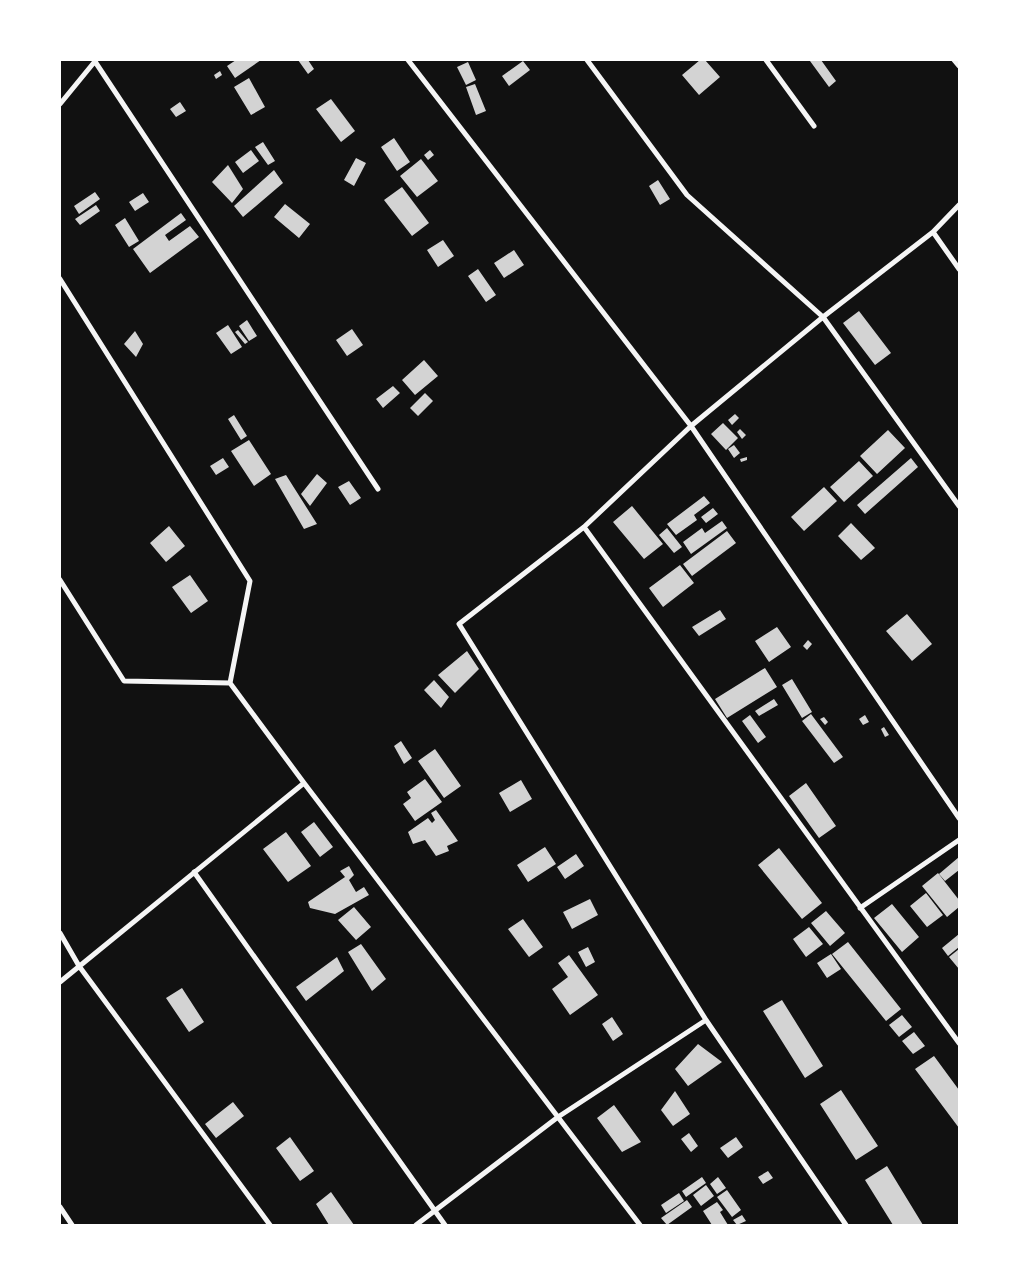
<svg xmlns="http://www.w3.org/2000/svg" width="1019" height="1285" font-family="'Titillium Web',sans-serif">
	<rect width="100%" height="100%" fill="#111"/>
	<path fill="#d3d3d3" d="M236,60h25l-26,18 -8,-12z
		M298,60h10l6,9 -6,5z
		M700,60h5l15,17 -21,18 -17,-20z
		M821,60l15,21 -7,6 -19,-26z
		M523,61l7,9 -21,16 -7,-10z
		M468,62l8,18 -10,5 -9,-18z
		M220,71l2,4 -6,4 -2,-4z
		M249,78l16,29 -14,8 -17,-28z
		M475,84l11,27 -10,4 -10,-28z
		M331,99l24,32 -14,11 -25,-33z
		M180,102l6,9 -10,6 -6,-8z
		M394,138l16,24 -13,9 -16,-24z
		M263,142l12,19 -7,4 -13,-18z
		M251,150l8,11 -16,12 -8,-11z
		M430,150l4,5 -6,5 -4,-5z
		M356,158l10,5 -12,23 -10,-6z
		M421,159l17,22 -21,16 -17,-21z
		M228,165l15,24 -11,14 -20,-21z
		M274,170l9,13 -40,34 -9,-11z
		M658,180l12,19 -10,6 -11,-19z
		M402,187l27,36 -17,13 -28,-36z
		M95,192l5,7 -21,15 -5,-8z
		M143,193l6,9 -14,9 -6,-9z
		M285,204l25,20 -11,14 -25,-21z
		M96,205l4,6 -20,14 -5,-6z
		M181,213l5,7 -21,15 4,6 21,-15 9,11 -49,36 -17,-24z
		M125,218l14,23 -10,6 -14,-22z
		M443,240l11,16 -16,11 -11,-17z
		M514,250l10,15 -20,13 -10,-15z
		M478,269l18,26 -10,7 -18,-26z
		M859,311l32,42 -16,12 -32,-42z
		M247,320l10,16 -8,5 -10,-15z
		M228,325l14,22 -11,7 -15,-21z
		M352,329l11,16 -16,11 -11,-16z
		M238,330l10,12 -3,2 -10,-12z
		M135,331l8,13 -7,13 -12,-13z
		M424,360l14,16 -23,19 -13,-15z
		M393,386l7,7 -17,15 -7,-9z
		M425,393l8,8 -15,15 -8,-8z
		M735,414l4,4 -7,7 -4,-5z
		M234,415l13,21 -6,4 -13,-21z
		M723,423l15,15 -12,12 -15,-16z
		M740,429l6,6 -4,4 -5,-7z
		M888,430l17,18 -28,26 -17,-18z
		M249,440l22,34 -17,12 -23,-35z
		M734,445l6,8 -6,5 -6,-9z
		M747,457v3l-6,2 -1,-3z
		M223,458l6,9 -13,8 -6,-9z
		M911,458l7,9 -53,47 -8,-9z
		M859,461l14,15 -29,26 -14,-15z
		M317,474l10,9 -17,23 -9,-12z
		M286,475l31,49 -13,5 -29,-50z
		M349,481l12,17 -11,7 -12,-18z
		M824,487l13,14 -33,30 -13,-14z
		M704,496l6,7 -16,12 3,5 -21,15 -9,-11z
		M632,506l31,38 -19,15 -31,-37z
		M713,508l5,6 -12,9 -5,-6z
		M722,521l5,7 -36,26 -8,-12 19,-14 3,5z
		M851,523l24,25 -14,12 -23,-24z
		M169,526l16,20 -19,16 -16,-19z
		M667,528l15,19 -8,6 -15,-18z
		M727,531l9,12 -44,33 -9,-12z
		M680,565l14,18 -31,24 -14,-19z
		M190,575l18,26 -17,12 -19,-26z
		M720,610l6,9 -27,17 -7,-9z
		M907,614l25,30 -20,17 -26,-30z
		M777,627l14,20 -22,15 -14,-21z
		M808,640l4,4 -5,6 -4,-4z
		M467,651l12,18 -24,24 -17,-18z
		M765,668l12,19 -50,31 -12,-19z
		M792,679l20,33 -10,6 -20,-33z
		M434,680l15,17 -8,11 -17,-18z
		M774,699l4,6 -19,11 -4,-5z
		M811,714l32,43 -9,6 -32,-42z
		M750,715l16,22 -8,6 -16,-22z
		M865,715l4,7 -6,3 -4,-6z
		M824,717l4,5 -3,3 -5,-6z
		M884,727l5,8 -4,2 -4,-8z
		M401,741l11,17 -8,6 -10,-18z
		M435,749l26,37 -17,12 -26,-37z
		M425,779l17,23 -27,19 -12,-17 8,-6 -4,-6z
		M521,780l11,19 -22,13 -11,-19z
		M806,783l30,43 -17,12 -30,-42z
		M436,810l22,31 -11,5 2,5 -13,5 -11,-16 -12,4 -5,-12 20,-14 4,5 3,-3 -4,-7z
		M314,822l19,25 -13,10 -19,-25z
		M286,832l25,34 -23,16 -25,-33z
		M545,847l11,17 -28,18 -11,-17z
		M779,848l43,55 -20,16 -44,-54z
		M576,854l8,12 -19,13 -8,-12z
		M959,857v13l-14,11 -6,-7z
		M349,866l5,9 -5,5 7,12 8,-5 5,8 -34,19 -25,-6 -2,-6 37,-25 -5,-6z
		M938,873l21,27v7l-12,10 -25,-31z
		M926,893l17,22 -16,12 -17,-21z
		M590,899l8,16 -26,14 -9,-17z
		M892,904l27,33 -17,15 -28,-34z
		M354,907l17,20 -15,13 -18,-20z
		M826,911l19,22 -15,13 -19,-23z
		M523,919l20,28 -14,10 -21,-28z
		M809,927l14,17 -17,13 -13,-18z
		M959,934v13l-11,9 -6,-8z
		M848,942l53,67 -15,12 -54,-67z
		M361,944l25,35 -14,12 -24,-39z
		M588,947l7,15 -9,5 -8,-15z
		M959,949v20l-10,-12z
		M831,954l10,15 -14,9 -10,-15z
		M569,955l29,40 -28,20 -18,-26 16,-12 -10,-14z
		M337,957l7,14 -38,30 -10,-14z
		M182,988l22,34 -15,10 -23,-34z
		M782,1000l41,66 -18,12 -42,-67z
		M902,1015l10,12 -13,10 -10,-12z
		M612,1017l11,17 -10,7 -11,-17z
		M914,1032l11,14 -12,8 -11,-13z
		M698,1044l24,18 -34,24 -13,-17z
		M934,1056l25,34v38l-44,-59z
		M841,1090l37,56 -22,14 -36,-56z
		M675,1091l15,23 -17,12 -12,-16z
		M233,1102l11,14 -28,22 -11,-14z
		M614,1105l27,37 -19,10 -25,-34z
		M689,1133l9,13 -7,6 -10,-13z
		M290,1137l24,34 -14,10 -24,-33z
		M736,1137l7,10 -15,11 -8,-10z
		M887,1166l36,59h-30l-28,-45z
		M768,1171l5,7 -10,6 -5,-7z
		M702,1177l4,6 -20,14 -4,-6z
		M718,1177l8,11 -9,6 -7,-10z
		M706,1185l8,11 -13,10 -8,-11z
		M727,1190l14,20 -9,7 -15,-20z
		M331,1192l23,33h-25l-13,-21z
		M679,1193l5,8 -18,12 -5,-8z
		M687,1200l5,7 -25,18 -6,-7z
		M717,1202l6,8 -3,2 8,13h-16l-9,-14z
		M742,1215l4,6 -9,4 -4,-5z"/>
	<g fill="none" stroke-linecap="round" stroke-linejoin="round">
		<path stroke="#f5f5f5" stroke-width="5" d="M94,60l284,429
			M408,60l283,366 268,392
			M587,60l100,135 136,122 136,189
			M766,60l48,66
			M954,60l5,6
			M60,104l36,-44
			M933,232l26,37
			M60,279l190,302 -20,102 74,100 336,442
			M584,527l375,516
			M60,580l64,101 106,2
			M194,872l251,353
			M860,908l99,-68
			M60,933l19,33 191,259
			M60,982l244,-199
			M60,1207l12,18
			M416,1225l142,-108 148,-97
			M846,1225l-140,-205 -247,-396 125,-97 107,-101 132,-109 110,-85 26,-27"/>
	</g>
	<rect width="1019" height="1285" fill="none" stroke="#ffffff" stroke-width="122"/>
</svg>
